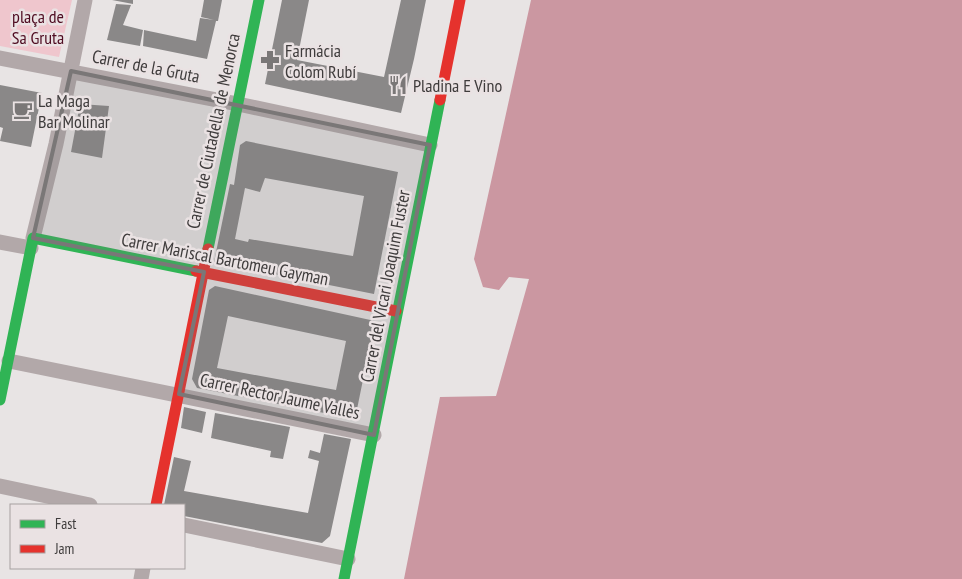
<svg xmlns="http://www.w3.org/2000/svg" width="962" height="579" font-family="'PT Sans Narrow',sans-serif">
	<rect width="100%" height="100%" fill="#e8e4e4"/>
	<path fill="#efc6cd" d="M0,0h72l-13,57 -59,-11z"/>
	<path fill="#cb97a1" d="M531,0h431v579h-558l36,-182 56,-1 33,-117 -20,-2 -10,13 -16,-3 -9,-28z"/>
	<path fill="#8a8888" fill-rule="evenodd" d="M112,0h21v4z
		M204,0h18l-4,21h-2l-9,38 -64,-13 1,-16 52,11 4,-23 14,2 -13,-3z
		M282,0h27l-12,60 87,17 17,-77h25l-12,59 -13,54 -136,-29z
		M116,4l15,1 -8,20 20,5 -3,16 -33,-6z
		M0,85l42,8 -11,54 -31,-6 3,-13 -3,-1z
		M80,104l29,2 -7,52 -31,-6z
		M246,141l152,31 -24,122 -160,-32 16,-78 4,1 6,-40zM265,178l99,18 -11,60 -104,-17 -1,3 -13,-3 10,-51 15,4z
		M215,286l160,35 -20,98 -158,-31 -5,-9 17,-89zM228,316l118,25 -10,49 -119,-22z
		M184,407l22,5 -4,21 -21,-5z
		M215,413l75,14 -7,32 -13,-2 1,-6 -60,-13z
		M324,434l27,5 -21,97 -8,7 -138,-27v-11h-20l10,-48 17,4 -7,30 124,22 11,-52 -11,-3 2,-8 10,3z"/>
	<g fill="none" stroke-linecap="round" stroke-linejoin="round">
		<path stroke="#b2a8a9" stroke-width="15" d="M0,58l238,46 192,41
			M33,238l23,-94 29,-144
			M0,242l31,6
			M9,361l365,74
			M0,486l90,19
			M184,525l164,34
			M141,579l2,-11"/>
		<path stroke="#30b455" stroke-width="11" d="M208,249l51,-249
			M0,400l33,-162 163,33
			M344,579l96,-479"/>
		<path stroke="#e5322d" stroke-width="11" d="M440,100l20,-100
			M196,271l200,40
			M156,505l52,-256"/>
	</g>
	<path fill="#7a7777" fill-opacity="0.2" stroke="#7a7777" stroke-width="4" stroke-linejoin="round" d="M71,71l359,74 -56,290 -195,-41 25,-122 -171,-34z"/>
	<defs>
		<g id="pharmacy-bare" transform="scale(1.5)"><path d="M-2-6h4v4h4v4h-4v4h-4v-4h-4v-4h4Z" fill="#7a7777" stroke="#eae2e3" stroke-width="2.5" paint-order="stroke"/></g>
		<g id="restaurant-bare" transform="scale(1.5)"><path d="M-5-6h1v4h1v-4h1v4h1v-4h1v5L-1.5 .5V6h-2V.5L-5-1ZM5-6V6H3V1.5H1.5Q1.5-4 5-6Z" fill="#7a7777" stroke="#eae2e3" stroke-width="2.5" paint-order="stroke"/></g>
		<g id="cafe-bare" transform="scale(1.5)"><path d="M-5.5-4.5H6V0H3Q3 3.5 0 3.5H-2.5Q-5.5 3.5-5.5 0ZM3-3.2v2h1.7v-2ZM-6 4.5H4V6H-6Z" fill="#7a7777" stroke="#eae2e3" stroke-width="2.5" paint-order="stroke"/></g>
	</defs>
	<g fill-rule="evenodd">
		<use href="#pharmacy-bare" x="270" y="60"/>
		<use href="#restaurant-bare" x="398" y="85"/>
		<use href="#cafe-bare" x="23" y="110"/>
	</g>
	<g text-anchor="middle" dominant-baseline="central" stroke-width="5" stroke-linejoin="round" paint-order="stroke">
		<g font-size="18" fill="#4f0d22" stroke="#eae2e3">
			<text x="38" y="16">plaça de<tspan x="38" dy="21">Sa Gruta</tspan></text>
		</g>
		<g font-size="18" fill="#3f3c3c" stroke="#eae2e3" text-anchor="start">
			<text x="285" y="50">Farmácia<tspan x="285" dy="21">Colom Rubí</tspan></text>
			<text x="413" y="85">Pladina E Vino</text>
			<text x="38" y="100">La Maga<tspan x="38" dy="21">Bar Molinar</tspan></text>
		</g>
		<g font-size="18" fill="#3f3c3c" stroke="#eae2e3">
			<text transform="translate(146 66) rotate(11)">Carrer de la Gruta</text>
			<text transform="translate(213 131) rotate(-78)">Carrer de Ciutadella de Menorca</text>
			<text transform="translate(225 259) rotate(11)">Carrer Mariscal Bartomeu Gayman</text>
			<text transform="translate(385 286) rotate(-79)">Carrer del Vicari Joaquim Fuster</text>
			<text transform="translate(280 396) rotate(12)">Carrer Rector Jaume Vallès</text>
		</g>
	</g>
	<rect x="10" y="504" width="175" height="65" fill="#eae2e3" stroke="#a6a0a0"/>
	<rect x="20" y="520" width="25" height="8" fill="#30b455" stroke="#a6a0a0"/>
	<text x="55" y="529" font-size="15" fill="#3f3c3c">Fast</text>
	<rect x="20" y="545" width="25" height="8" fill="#e5322d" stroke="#a6a0a0"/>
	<text x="55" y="554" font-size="15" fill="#3f3c3c">Jam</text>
</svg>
